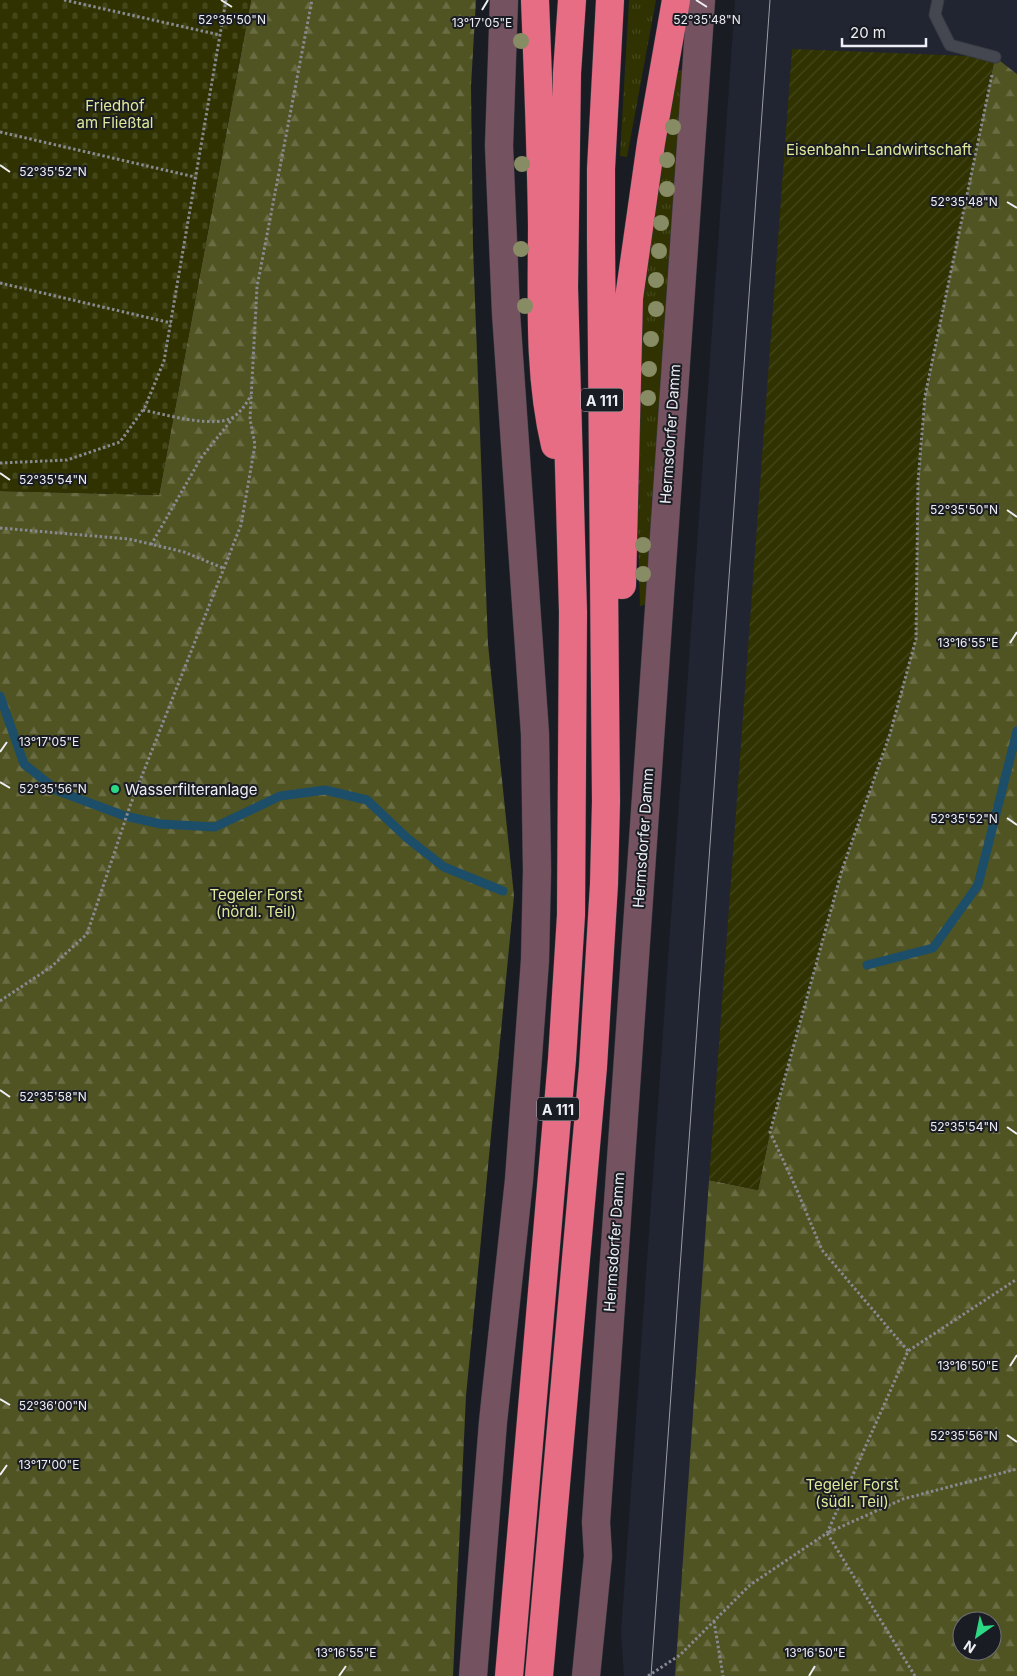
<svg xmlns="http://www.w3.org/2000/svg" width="1017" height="1676" font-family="Inter,sans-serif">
	<defs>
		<pattern id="grass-tufts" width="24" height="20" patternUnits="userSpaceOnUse" patternTransform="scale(1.25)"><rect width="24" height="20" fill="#303301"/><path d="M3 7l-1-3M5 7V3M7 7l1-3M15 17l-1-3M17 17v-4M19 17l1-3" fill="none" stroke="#44471a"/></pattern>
		<pattern id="forest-firs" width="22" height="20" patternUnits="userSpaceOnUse" patternTransform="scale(1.25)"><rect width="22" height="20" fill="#505322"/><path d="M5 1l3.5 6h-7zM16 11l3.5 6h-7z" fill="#6a6c43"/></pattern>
		<pattern id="cemetery-stones" width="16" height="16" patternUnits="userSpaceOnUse" patternTransform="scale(1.25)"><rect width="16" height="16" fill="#303301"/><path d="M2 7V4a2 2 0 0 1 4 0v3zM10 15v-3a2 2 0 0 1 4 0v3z" fill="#44471a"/></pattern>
		<pattern id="garden-furrows" width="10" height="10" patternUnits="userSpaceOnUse" patternTransform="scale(1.25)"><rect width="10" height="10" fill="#303301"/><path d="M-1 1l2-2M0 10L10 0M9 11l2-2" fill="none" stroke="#44471a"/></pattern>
	</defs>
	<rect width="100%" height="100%" fill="#1a1c23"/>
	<path fill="#212431" d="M735,0h282v74l-22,-17 -203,-7 -117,1626h-51l-3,-43z"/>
	<path fill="url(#grass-tufts)" d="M629,0h27l-29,157 -7,-1z
		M684,70l-38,534 -6,2c-3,-112 -7,-224 5,-337 7,-66 21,-132 31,-198z"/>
	<path fill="url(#forest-firs)" fill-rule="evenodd" d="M251,0h225l-5,86 2,161 15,397 26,252 -48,500 -13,280h-453v-1185l159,4z
		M995,57l22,17v1602h-342l34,-496 49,10 12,-58 72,-262 48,-136 28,-252 7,-86zM962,1621h30v30h-30z"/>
	<path fill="url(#cemetery-stones)" d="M0,0h251l-92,495 -159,-4z"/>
	<path fill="url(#garden-furrows)" d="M792,49l203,8 -70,339 -7,86 -2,157 -26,95 -48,136 -72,262 -12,58 -49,-10z"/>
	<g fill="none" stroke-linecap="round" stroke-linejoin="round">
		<path stroke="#1c4e6a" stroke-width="9" d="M0,696l24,68 34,27 67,25 36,8 54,3 65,-31 45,-6 42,10 40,38 37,29 59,24
			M867,965l66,-17 45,-63 39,-154"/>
		<g stroke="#383940" stroke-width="13">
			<path id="service" d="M938,0l-3,15 15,30 45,12"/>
		</g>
		<g stroke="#383940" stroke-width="29">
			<path id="secondary" d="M473,1676l20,-254 26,-242 16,-220 2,-89 -2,-137 -29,-421 -7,-167 5,-146
				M586,1676l12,-120 -2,-34 105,-1522"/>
		</g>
		<g stroke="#383940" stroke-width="29">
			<path id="motorway" d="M535,0c3,75 6,150 7,225 0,73 -4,148 13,220
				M622,585l7,-287 22,-155 25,-143
				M509,1676l53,-617 9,-144 2,-303 -9,-325 3,-214 5,-73
				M539,1676l54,-609 11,-183 2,-83 -5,-559v-73l9,-169"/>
		</g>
		<path stroke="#898a91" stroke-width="3" stroke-dasharray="2.5 2.5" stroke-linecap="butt" d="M64,0l156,35
			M0,132l195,45
			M0,283l171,40
			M143,410c21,4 74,20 92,6 7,-6 12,-13 16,-21
			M0,463l67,-3 53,-18 25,-35 19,-46 62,-361
			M0,528l129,11 55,13 39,16
			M151,545l50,-87 32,-40
			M0,1001l51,-34 36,-33 43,-128 111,-281 14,-80 -5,-26 7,-132 55,-287
			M908,1351l-86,-101 -26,-62 -26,-56 72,-262 48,-136 26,-95 2,-157 7,-86 67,-321
			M714,1621l9,55
			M648,1676l32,-21 70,-70 77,-52 81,-182 109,-72
			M915,1676l-88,-143 76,-34 114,-30"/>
		<use href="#service" stroke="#444750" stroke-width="11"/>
		<use href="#secondary" stroke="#755260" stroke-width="28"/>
		<use href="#motorway" stroke="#e66d84" stroke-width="28"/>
		<path stroke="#9b9ca3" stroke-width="1" d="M651,1676l119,-1676"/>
	</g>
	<g fill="#878c64">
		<circle cx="521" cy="41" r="8"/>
		<circle cx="673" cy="127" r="8"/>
		<circle cx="667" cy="160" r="8"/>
		<circle cx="522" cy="164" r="8"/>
		<circle cx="667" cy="189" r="8"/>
		<circle cx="661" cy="223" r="8"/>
		<circle cx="521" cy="249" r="8"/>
		<circle cx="659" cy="251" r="8"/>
		<circle cx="656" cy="280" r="8"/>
		<circle cx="525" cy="306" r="8"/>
		<circle cx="656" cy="309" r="8"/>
		<circle cx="651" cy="339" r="8"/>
		<circle cx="649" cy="369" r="8"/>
		<circle cx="648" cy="398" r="8"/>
		<circle cx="643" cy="545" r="8"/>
		<circle cx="643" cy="574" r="8"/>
	</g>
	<path fill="none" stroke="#eeeff5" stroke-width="2" d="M221,0l11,7M696,0l11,7M482,10l6,-10M0,165l10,7M1007,202l10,6M0,473l10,7M1007,510l10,7M1010,643l7,-11M0,752l7,-10M0,782l10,6M1007,818l10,7M0,1090l10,7M1007,1127l10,7M1010,1366l7,-11M0,1399l10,6M1007,1435l10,7M0,1475l7,-10M339,1676l7,-10M809,1676l6,-10"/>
	<circle fill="#2cd884" stroke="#1a1c23" stroke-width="2" cx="115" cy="789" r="5"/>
	<g text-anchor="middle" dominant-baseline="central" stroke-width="4" stroke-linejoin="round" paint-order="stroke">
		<g fill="#1a1c23" stroke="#aeb0b6" stroke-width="1">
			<rect x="581" y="388.5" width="42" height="23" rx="4"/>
			<rect x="537" y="1097.5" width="42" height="23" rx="4"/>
		</g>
		<g font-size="14" font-weight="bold" fill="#eeeff5">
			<text x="602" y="400">A 111</text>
			<text x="558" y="1109">A 111</text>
		</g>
		<g font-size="15" fill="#e0e899" stroke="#1a1c23">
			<text x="115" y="105">Friedhof<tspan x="115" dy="17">am Fließtal</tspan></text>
			<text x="879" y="149">Eisenbahn-Landwirtschaft</text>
			<text x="256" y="894">Tegeler Forst<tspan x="256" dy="17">(nördl. Teil)</tspan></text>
			<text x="852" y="1484">Tegeler Forst<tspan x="852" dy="17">(südl. Teil)</tspan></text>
		</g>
		<g font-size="15" fill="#eeeff5" stroke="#1a1c23">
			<text transform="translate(670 434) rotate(-86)">Hermsdorfer Damm</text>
			<text transform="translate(643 838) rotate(-86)">Hermsdorfer Damm</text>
			<text transform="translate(614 1242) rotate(-86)">Hermsdorfer Damm</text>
		</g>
		<g font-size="15" fill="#eeeff5" stroke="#1a1c23" text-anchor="start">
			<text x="125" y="789">Wasserfilteranlage</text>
		</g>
	</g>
	<g font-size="12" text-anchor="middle" fill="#eeeff5" stroke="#1a1c23" stroke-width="4" stroke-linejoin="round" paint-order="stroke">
		<text x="232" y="24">52°35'50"N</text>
		<text x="707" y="24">52°35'48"N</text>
		<text x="482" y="27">13°17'05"E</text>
		<text x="53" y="176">52°35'52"N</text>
		<text x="964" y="206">52°35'48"N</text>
		<text x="53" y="484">52°35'54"N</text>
		<text x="964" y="514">52°35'50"N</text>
		<text x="968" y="647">13°16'55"E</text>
		<text x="49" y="746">13°17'05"E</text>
		<text x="53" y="793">52°35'56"N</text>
		<text x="964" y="823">52°35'52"N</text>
		<text x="53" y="1101">52°35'58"N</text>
		<text x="964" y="1131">52°35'54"N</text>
		<text x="968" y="1370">13°16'50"E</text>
		<text x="53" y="1410">52°36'00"N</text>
		<text x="964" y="1440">52°35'56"N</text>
		<text x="49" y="1469">13°17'00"E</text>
		<text x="346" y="1657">13°16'55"E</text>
		<text x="815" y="1657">13°16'50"E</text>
	</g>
	<g transform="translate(977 1636) rotate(213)"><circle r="24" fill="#1a1c23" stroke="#6f7077"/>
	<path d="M0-4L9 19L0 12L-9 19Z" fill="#2cd884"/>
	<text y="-8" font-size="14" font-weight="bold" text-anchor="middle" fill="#eeeff5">N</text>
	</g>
	<path d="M842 38v8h84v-8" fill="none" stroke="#eeeff5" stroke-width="2.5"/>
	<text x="850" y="38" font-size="15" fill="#eeeff5" stroke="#1a1c23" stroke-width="4" paint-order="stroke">20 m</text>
</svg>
